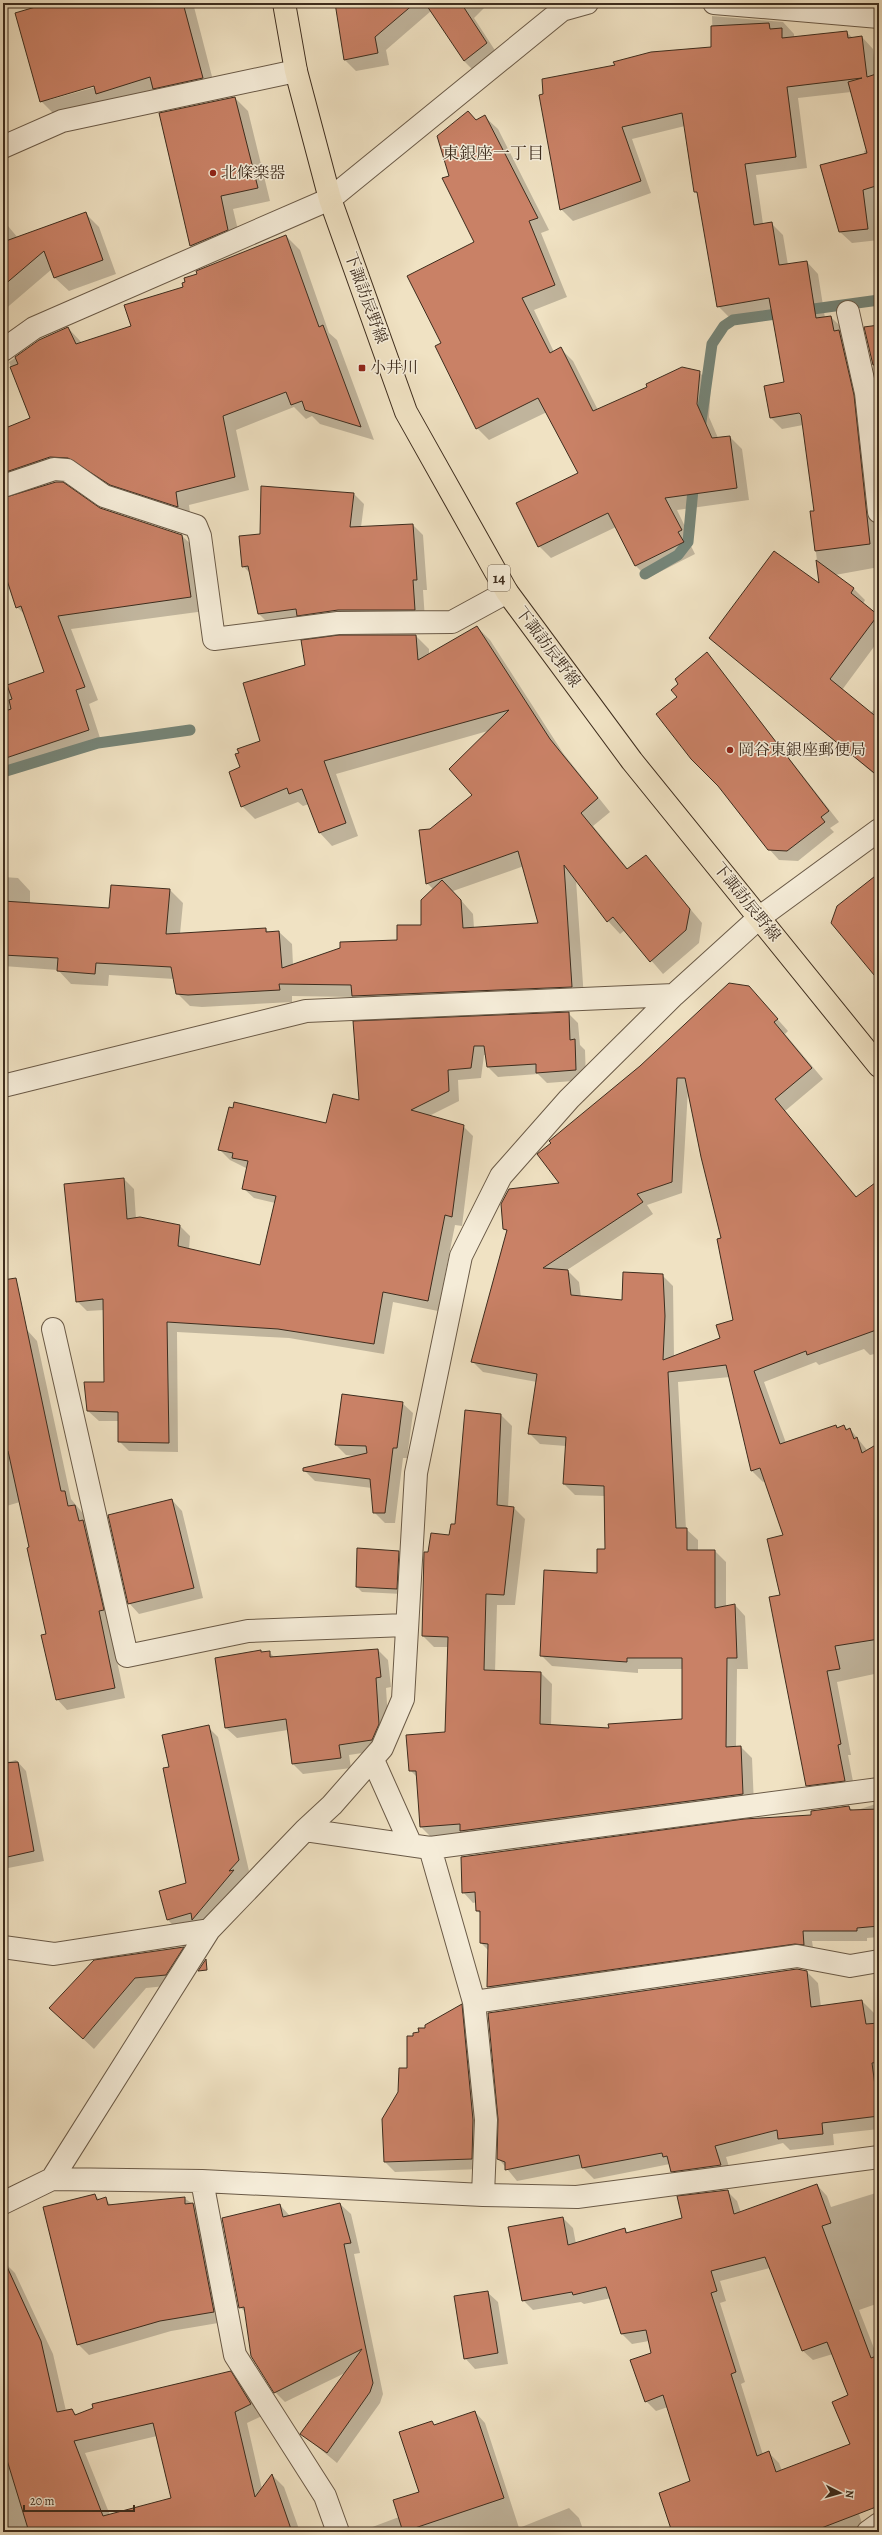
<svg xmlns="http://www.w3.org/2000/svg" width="882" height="2535" font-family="Alegreya,'Noto Serif JP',serif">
	<rect width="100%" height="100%" fill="#f0e2c3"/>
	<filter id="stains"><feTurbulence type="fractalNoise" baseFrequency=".005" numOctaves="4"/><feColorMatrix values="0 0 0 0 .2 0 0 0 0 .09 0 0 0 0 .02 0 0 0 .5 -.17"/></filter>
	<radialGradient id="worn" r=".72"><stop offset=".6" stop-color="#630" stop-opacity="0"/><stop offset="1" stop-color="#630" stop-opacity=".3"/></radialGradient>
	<path fill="#0003" fill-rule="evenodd" d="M53,3h140l23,89 -105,15 -7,-6 -49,14 -14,-14zM99,84v2l-50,14v-2z
		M336,3h153l-15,15 24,37 -22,18 -12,-12 -33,-50 -45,39 3,15 -33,6 -12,-12z
		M712,16l71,6 11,12v4l52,-6 7,6 9,-1 11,12 3,26 3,-1v125l-5,2 5,39 -27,3 -12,-11 25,-78 -1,-3 3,-1 -16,-58 -53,6 9,70 -51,7 7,49 8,-1 12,12 5,30 19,-3 11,12 7,44 6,-1 11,11 23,79 14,117v43l-44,8 19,14 11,11 -2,4 16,13v23l-37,50 28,23 9,-7v72l-168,-140 109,-53 -9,-73h4l-12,-87 -21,4 -11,-11 14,-35 -13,-73 -42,8 -12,-12 -20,-111 -3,-4 -10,-65 -53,13 19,54 -78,28 -12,-12 -21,-113 173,-48z
		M235,98l13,13 22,90 -37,8 8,34 -37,16 -13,-13 -31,-132z
		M485,117l13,12 51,101 -8,3 26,64 -33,13 20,42 7,-3 12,12 25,49 101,-38 12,12 -2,33 9,21 12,-1 12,12 7,51 -72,10 16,33 -3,1 5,10 -47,24 -12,-12 -20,-39 -65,31 -12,-12 40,-73 -32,-61 -58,28 -12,-12 -35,-84 34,-102 -26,-65 27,-56z
		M85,213l14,14 17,47 -47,17 -14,-13 -3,-9 -49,42v-91l15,18z
		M286,236l14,14 29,83 8,7 37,100 -54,-16 -8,-8 -6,3 -12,-12 -58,23 13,60 -60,15 2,15 -67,-22 -41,-27 -76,20 -1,6 93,12 83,27 14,13 9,62 -134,18 27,71 -9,4 13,40 -99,33v-90l43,-14 -21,-58 -8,-8 -9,-29 -5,2v-150l29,-12 -23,-56 31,-21 28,-13 14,15 50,-17 66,-51z
		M879,326v63l-14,-61z
		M354,494l10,10 -3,23 52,-2 10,10 4,55h-4l2,30 -156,4 -10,-10 -8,-40 -8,-8 18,-32z
		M477,627l13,13 73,113 47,59 -17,14 35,43 18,-13 56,67 -3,20 -36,31 -38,-44 -5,4 -12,-13 -32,-41 8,119 -219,10 -12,-12 -61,-1v6l-90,5 -12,-1 -13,-13 -3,-14 -65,-4 -1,11 -37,-2 -13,-14 -55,-4v-89l15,1 12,13v12l80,6 2,-23 58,4 13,13 -3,31 86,-5 3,4 10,-1 13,12 1,21 105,-24 24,-15 11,-37 -6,-6 3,-53 44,-35 14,-64 -152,43 22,62 -26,10 -12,-13 -11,-29 -6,2 -5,-4 -43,17 -13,-13 -1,-38 20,-27 155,-105 13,13v5zM524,866l16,58 -66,4 -1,-14 -20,-23z
		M707,653l132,169 -9,6 4,4 -36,29 -19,-1 -10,-11 -91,-152z
		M749,987l39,44 -3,3 38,45 -38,32 72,86 22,-16v172l-9,2 -6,-6 -45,16 -3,-3 -52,20 22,61 50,-17 2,2 6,-2 4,4 2,-1 17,21 12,32v191l-42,9 14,73h-3l7,37 -37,4 -11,-10 -26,-190 3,-60 -19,-55 -2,1 -11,-11 -22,-94 -52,5 8,147 12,11v11h17l11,11v45l9,-2 10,11 3,53h-11l-1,78h5l11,11 2,47 -322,33 -11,-11 -4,-50 -7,-7 36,-37 3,-86h-15l-11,-11 2,-83h4l21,-17 6,-11 45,-110 11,11 -4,81 6,1 11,11 -10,86h-18l-2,67 46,1 11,11 -1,42 59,3 73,-9v-51h-45v4l-86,-7 -11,-11 57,-81 8,-23 -1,-55 -30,-1 -11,-11 2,-38 -26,-2 -11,-11 8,-51 -54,-10 -11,-11 36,-129 -4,-4 57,-44zM688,1090l34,149 12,82 -13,18 -47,18 -1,-71 -11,-11 -39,27 -42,-5 -2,-15 -12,-12 86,-56 -6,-9 35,-12z
		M568,1013l10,10 2,22 5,5 1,30 -39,3 -9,-9 -40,3 -10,-10 -2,-12h-2l-3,23 -23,2 1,21 -30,15 34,10 10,10 -11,90 -7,-1 -17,86 -45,-9 -9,52 -95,-16 -112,-6 1,120 -49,-1 -10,-10v-20h-20l-11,-10 17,-28 -1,-73 -17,1 -10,-10 47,-122 10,10 2,30 44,7 10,10 -1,13 72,17 14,-63 -21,-5 -11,-10 5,-19 -18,-9 -11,-11 107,-25 34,-23 -6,-79z
		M27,1330l10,11 34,158 15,18 39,181 -58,12 -10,-11 -10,-64 -27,-133 -17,5v-172z
		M402,1403l11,10 -6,45h-4l-8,65h-10l-11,-11 -2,-24 -57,-7 -11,-11 52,-14 -10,-1 -10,-10z
		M172,1500l10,11 21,87 -64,16 -10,-11z
		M399,1552l5,5 -2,37 -40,-2 -5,-5z
		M378,1650l10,10 3,27 -5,1 3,47 -7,15 -33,5 2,13 -48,6 -10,-10 -5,-34 -51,8 -11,-10 -10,-70 45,-6h8l5,5z
		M208,1727l10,10 31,134 -7,8 1,2 -40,48 -25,1 -10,-10 -7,-29 26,-7 -17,-116z
		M16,1760l10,11 18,90 -41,8v-106z
		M879,1803v134l-12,1v3h-55l2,13 -315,43 -11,-10 1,-36 -8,-8v-29l-4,-3v-9l-4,1 -10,-11 386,-85 5,4z
		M183,1948l10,10 -17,27 -30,3 -52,61 -33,-31z
		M807,1972l11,11 3,24 41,-6 12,12 1,11h4v105l-46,5 1,11 -44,5 -7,-7 -57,14 6,20 -49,6 -12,-12 -1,-7 -76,15 -11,-11 -66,13 -19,-23z
		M461,2005l11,11 10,153 -87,3 -10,-10 29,-125z
		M817,2185l10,11 4,11 48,-15v111l-20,7 20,51v142l-21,8 5,15 -16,6h-174l18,-50 -23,-75 -12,4 -10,-10 6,-48 -3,-12 -17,3 -10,-10 -11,-36 -27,6 -3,-2 -48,8 -10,-10 40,-82 10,10 3,16 49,-15 4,5 55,-15 43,-28 10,10 4,12zM770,2268l32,82 11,10 20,-6 17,42 1,48 -69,27 -3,-8 -10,-10 -6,2 -22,-71 4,-2 -25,-79 6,-2 -6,-20z
		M95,2195l5,5 5,-1 7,7 72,-8 9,6 10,11 21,107 -53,9 -82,24 -11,-11z
		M340,2204l11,10 9,39 -6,1 29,140 -3,9 -43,60 -35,-29 45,-62 -62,30 -10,-10 -29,-79 -6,-6 40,-102 10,11z
		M3,2261l12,12 38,81 13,57 5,-1 6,5 153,-42 12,12 20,31 -15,7 15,66 10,-14 12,12 16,45h-297zM157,2436l15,63 -62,16 -25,-62z
		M487,2292l11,10 10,62 -33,5 -10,-11z
		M475,2412l10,11 34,105 50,-20 10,10 5,14h-225l40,-15 21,-25 12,-70 3,4z"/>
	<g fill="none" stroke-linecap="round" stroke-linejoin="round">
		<path stroke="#758477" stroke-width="11" d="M700,429l12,-85 12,-18 9,-6 146,-20
			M645,574l33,-19 10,-13 6,-63
			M3,772l95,-29 92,-13"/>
	</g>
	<path fill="#c98166" stroke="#3e2d1e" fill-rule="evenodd" d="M49,3h134l20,75 -50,11 -3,-12 -54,17 -2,-8 -54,16 -25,-89z
		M335,3h80l-40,34 3,16 -34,7z
		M425,3h36l26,40 -23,18z
		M769,23l1,6 12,-1v10l65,-7 1,7 14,-2 5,41 12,-4v112l-16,5 5,39 -29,3 -19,-67 47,-12 -19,-71 14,-4 -75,9 9,70 -51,7 9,61 18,-3 7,43 28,-4 9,57 15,-2 3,15 5,-1 15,65 16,149 -55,7 -5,-40h4l-13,-96 -2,-2 -29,5 -6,-32 20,-4 -15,-84 -52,9 -20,-115h-3l-12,-79 -60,14 19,54 -81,29 -21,-115 4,-1 -1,-15 73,-14 -2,-3 38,-10 60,-5v-21z
		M235,97l23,91 -37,8 7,34 -38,16 -31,-133z
		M468,111l8,9 9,-5 53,103 -9,3 26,64 -33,13 28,55 11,-6 32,64 54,-24 -1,-3 36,-17 18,4 -3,33 15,34 18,-2 7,52 -72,10 17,32 -4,2 6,10 -49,24 -27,-53 -70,34 -22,-44 62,-30 -40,-75 -62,31 -41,-83 6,-3 -34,-67 67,-34 -32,-64 7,-2 -12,-40z
		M86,212l17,48 -49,18 -10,-27 -41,35v-44z
		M286,235l33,92 4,-2 38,102 -56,-17 -3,-9 -11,4 -5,-13 -63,24 12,61 -59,15 2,15 -68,-22 -42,-27 -18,-1 -47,16v-44l27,-11 -20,-51 8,-3 -3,-7 24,-17 29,-13 8,17 55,-18 -7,-21 59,-18 -1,-4 3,-1 -1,-4 13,-4 -1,-3z
		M879,325v39l-6,1 -9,-38z
		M56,482h7l37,26 82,27 9,62 -133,19 27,71 -9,3 13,40 -86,29v-47l8,-3 -2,-9 3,-1 -5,-14 37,-13 -23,-66 -5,2 -13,-40v-70z
		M261,486l93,7 -4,34 63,-3 4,56h-4l2,30h-77l-41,6 -1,-7 -38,5 -10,-48 -6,1 -3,-31 21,-2z
		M774,551l45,32 -3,-23 38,28 -3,5 27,22 -48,64 49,40v58l-170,-139z
		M477,626l73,113 48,59 -17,15 46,56 19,-14 44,54 -4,21 -36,32 -37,-45 -6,5 -43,-57 8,122 -220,9 -1,-11 -72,-1 1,6 -92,5 -12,-1 -5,-27 -75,-4 -1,11 -38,-3 1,-13 -55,-3v-54l106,7 2,-23 59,4 -4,45 100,-6v4l13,-1 3,37 58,-20v-6l57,-2v-15h24v-25l21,-20 19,20 2,28 75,-5 -20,-72 -92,33 -7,-54 11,-1 42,-34 -23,-26 60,-59 -185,51 22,62 -27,10 -17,-44 -13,5 -2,-6 -46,19 -12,-35 11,-5 -5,-13 4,-1 -2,-4 23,-8 -17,-58 62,-18 -4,-25 38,-5h77l2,25z
		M707,652l122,159 -8,6 4,5 -38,29 -19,-1 -50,-64 -27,-27 -35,-45 21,-17 -6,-7 7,-6 -3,-5z
		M879,873v108l-48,-58 6,-17z
		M729,983l20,3 29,33 -4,3 38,46 -37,31 81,98 23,-17v149l-72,26 -1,-4 -52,20 26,73 56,-19 1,3 7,-3 2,5 4,-2 4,11 3,-2 5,16 17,-10v196l-44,7 5,23 -13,2 14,73 -3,1 7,36 -39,5 -37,-189 11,-2 -13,-56 16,-4 -23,-67 -9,3 -25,-106 -58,7 8,156h11v22h28v58l20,-4 2,54h-10l-1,89 15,-1 2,48 -283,37v-7l-40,3 -4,-56h-7l-3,-36 39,-3 3,-95 -26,-1 2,-84h4l3,-19 18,2 2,-11h4l10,-114 36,4 -4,91 17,2 -10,88 -18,-1 -2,76 57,2 -1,52 69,4 -1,-4 74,-5v-61h-55v4l-87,-6 4,-86 53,3v-24h8l-1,-63 -41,-2 3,-47 -38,-3 9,-60 -66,-12 36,-132 -4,-1 -2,-25 8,-15 50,-6 -22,-29 14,-11 -2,-2 91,-75zM677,1078h8l16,79 20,81 -4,1 16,81 -17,5 4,13 -57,22 2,-44 -2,-42 -40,-2 -1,28 -51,-5 -3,-25 -25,-2 100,-66 -6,-8 35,-12z
		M569,1012l1,28 5,-1 1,31 -40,3v-9l-49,3 -3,-21h-10l-3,22 -23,2 1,21 -38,19 53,15 -12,92 -7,-2 -17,86 -45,-9 -9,52 -96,-15 -111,-7 2,121 -51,-1v-30l-31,-1 -3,-29h20l-1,-83 -27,3 -12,-118 60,-6 3,41 13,-2 40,8 -2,21 82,19 16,-69 -34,-7 6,-28 -16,-3 1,-5 -15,-3 11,-43 4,1 1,-6 92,21 7,-29 26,6 -6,-79z
		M16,1278l45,213h4l3,15 7,-1 4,16 4,-1 21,90 -5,1 16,77 -59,12 -15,-65 5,-1 -19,-86 2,-1 -21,-96 -5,1v-172z
		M342,1394l61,8 -6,46h-4l-8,65h-12l-3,-34 -67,-8v-3l64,-15 -1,-7 -31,-1z
		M172,1499l22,89 -66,16 -20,-89z
		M357,1548l42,3 -2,38 -41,-2z
		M378,1649l3,28 -5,1 3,46 -7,16 -33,5 2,13 -49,6 -6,-45 -61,9 -10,-70 46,-8v2l9,-1v6z
		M209,1725l30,135 -10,11 5,-1 -42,50 -1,-7 -24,7 -8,-29 27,-8 -23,-115 6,-1 -7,-32z
		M18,1762l16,89 -31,7v-95z
		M849,1806l1,4 29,-1v117l-22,2v3h-54l1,14 -9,-1 -308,43 1,-43 -8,-1v-32h-4l-1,-19 -13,1 -1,-36 283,-38 67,-4v-4z
		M184,1947l-18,28 -31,3 -52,61 -34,-31 45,-48z
		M206,1959l1,11 -9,1z
		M797,1969l10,2 4,36 51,-7 4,24 13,-1v39l-7,1 7,53 -57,7 1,11 -45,5 -1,-9 -62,16 6,19 -50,7 -4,-16 -4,1 -1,-4 -80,15 -3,-13 -74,15v-8l-8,-3 1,-40 -10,-106z
		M462,2004l11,116 -1,39 -88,3 -2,-43 16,-27 1,-24h8v-32h6v-3l6,-1 -1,-4h7v-3z
		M817,2184l14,39 -9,3 49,132 8,-3v157l-3,-5 -65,25h-139l-13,-39 31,-12 -27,-86 -18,7 -15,-42 21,-7 -5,-23 -25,4 -15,-47 -33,8 -1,-3 -50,9 -14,-74 55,-10 5,28 57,-17 1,5 56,-15 -5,-22 51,-6 6,24zM765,2257l37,94 25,-9 21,53 -16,7 18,42 -74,28 -7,-21 -12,5 -26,-82 5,-2 -25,-79 6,-2 -6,-20z
		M95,2194l2,6 9,-3 2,8 77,-8v7l8,-1 21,109 -54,9 -83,24 -34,-138z
		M340,2203l11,40 -7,1 29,139 -3,9 -43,61 -27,-19 62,-85 -88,44 -23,-37 -7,-49 -5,1 -17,-90 58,-14 3,13z
		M3,2258l38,83 16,71 15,-3 3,6 18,-7 -1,-4 139,-33 20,33 -16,8 20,85 17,-23 20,58h-263l-26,-85zM153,2423l18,75 -68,18 -29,-75z
		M488,2291l10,62 -34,6 -10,-63z
		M475,2411l29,87 -101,34 -10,-32 26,-8 -20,-60 33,-11 2,4z"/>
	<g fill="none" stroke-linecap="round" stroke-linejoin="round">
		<g stroke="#6a5a47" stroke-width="24">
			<path id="minor" d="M714,3l165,14
				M3,147l59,-26 234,-50
				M848,312l18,81 13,119
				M3,350l31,-22 296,-129 232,-189 25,-7
				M3,486l51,-17 13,1 37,26 92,30 4,10 14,103 124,-16 114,-1 55,-30
				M3,1086l303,-75 368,-16
				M53,1329l74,327 121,-25 158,-6
				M373,1760l38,85
				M879,1789l-449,59 44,154 323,-46 53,10 29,-5
				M305,1830l125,18
				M3,1947l51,7 155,-24
				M474,2002l12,118 -3,75
				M52,2179l157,-249 96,-100 27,-25 50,-57 21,-49 13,-226 45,-217 40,-80 68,-77 105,-104 86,-78 119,-87
				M202,2181l33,174 90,141 13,36
				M3,2203l49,-24 150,2 281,14 94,2 302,-40
				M868,2532l11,-8"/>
		</g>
		<g stroke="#3e2d1e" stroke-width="24">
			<path id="major" d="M284,3l12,68 34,128 76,213 101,180 125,169 247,305"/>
		</g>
		<use href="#minor" stroke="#f5ecd8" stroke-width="22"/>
		<use href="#major" stroke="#f0e2c3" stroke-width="22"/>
	</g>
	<g fill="#8f2418" stroke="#f5ecd8" stroke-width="1.5">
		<circle cx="213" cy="173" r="4"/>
		<rect x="358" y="364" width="8" height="8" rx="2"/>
		<circle cx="730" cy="750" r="4"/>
	</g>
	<g text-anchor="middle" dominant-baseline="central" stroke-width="3" stroke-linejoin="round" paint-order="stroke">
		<rect fill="#f5ecd8" stroke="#756656" stroke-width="1" x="488" y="565" width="22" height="26" rx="3"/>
		<g font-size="15" font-weight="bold" fill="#3e2d1e">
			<text x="499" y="578">14</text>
		</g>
		<g font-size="16" fill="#3e2d1e" stroke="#f5ecd8" text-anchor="start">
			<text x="221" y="173">北條楽器</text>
			<text x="370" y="368">小井川</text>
			<text x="738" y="750">岡谷東銀座郵便局</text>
		</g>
		<g font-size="16" fill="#3e2d1e" stroke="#f5ecd8">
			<text transform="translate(366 298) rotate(70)">下諏訪辰野線</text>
			<text transform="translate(548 647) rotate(53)">下諏訪辰野線</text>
			<text transform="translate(747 902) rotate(51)">下諏訪辰野線</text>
		</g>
		<g font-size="17" fill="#3e2d1e" stroke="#f5ecd8">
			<text x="493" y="153">東銀座一丁目</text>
		</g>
	</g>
	<rect width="882" height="2535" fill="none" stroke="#f0e2c3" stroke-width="16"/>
	<rect x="4" y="4" width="874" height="2527" fill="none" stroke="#3e2d1e" stroke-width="2"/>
	<rect x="8" y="8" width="866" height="2519" fill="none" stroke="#3e2d1e"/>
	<g transform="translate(840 2493) rotate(96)" stroke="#f5ecd8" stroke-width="3" paint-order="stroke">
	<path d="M0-3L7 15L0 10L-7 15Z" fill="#3e2d1e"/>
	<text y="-6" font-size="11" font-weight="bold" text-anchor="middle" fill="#3e2d1e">N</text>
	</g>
	<path d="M24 2505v6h110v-6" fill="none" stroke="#3e2d1e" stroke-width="2"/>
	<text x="30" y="2505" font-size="12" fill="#3e2d1e" stroke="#f5ecd8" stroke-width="3" paint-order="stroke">20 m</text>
	<rect width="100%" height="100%" filter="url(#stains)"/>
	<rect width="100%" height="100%" fill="url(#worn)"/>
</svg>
